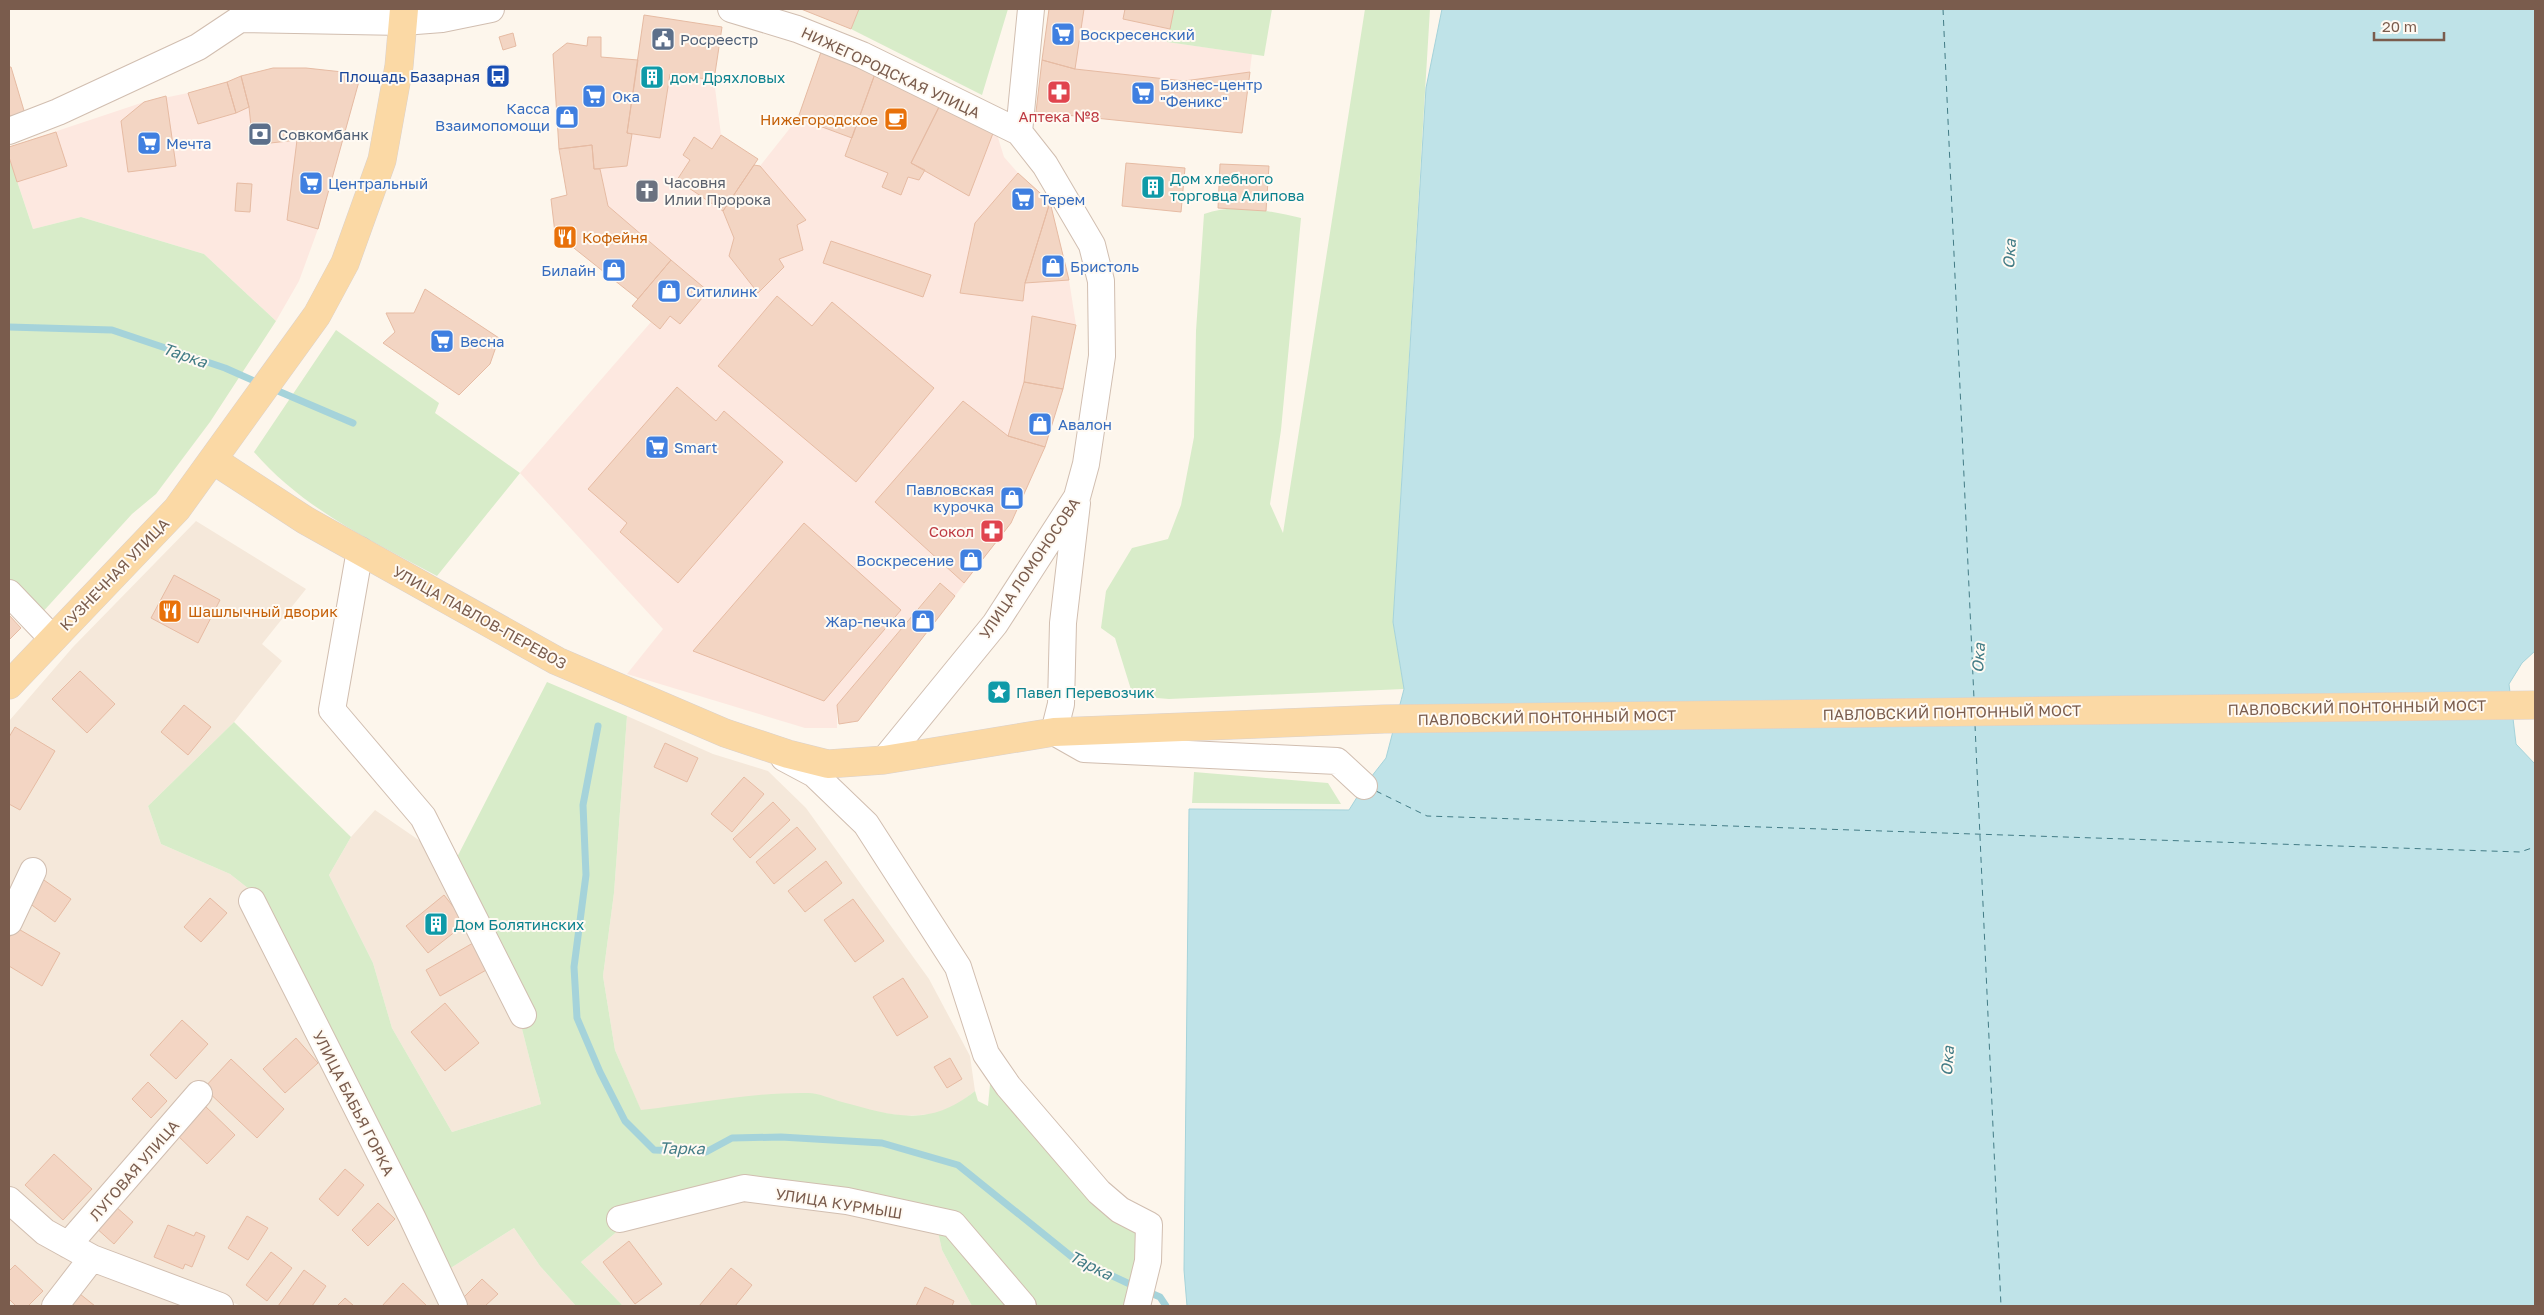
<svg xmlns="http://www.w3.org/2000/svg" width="2544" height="1315" font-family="'Golos Text',sans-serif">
	<rect width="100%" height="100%" fill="#fdf6ec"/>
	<path fill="#f5e8da" d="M196,521l110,68 -44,55 20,17 -48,61 -86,84 13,38 69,30 28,22 189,410h-206l-45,-19 -98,-35 -49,-30 -40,-34v-467l64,-74z
		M627,716l86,38 55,17 38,37 123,171 41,77 5,35 -17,13 -22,10 -32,2 -144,-20 -119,15 -26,-61 -12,-74 11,-83z
		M375,810l51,35 96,184 19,75 -89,28 -60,-104 -19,-65 -44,-88 22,-38z
		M746,1199l104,12 88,21 4,18 30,56h-349l-42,-44 39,-33z
		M9,1210l72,52 -37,44h-35z
		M514,1228l26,38 36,40h-113l-17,-35z
		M93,1268l104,38h-135z"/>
	<path fill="#fde8e0" d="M1049,9h125l-7,33 85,12 -10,79 -206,-21z
		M821,52l174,76 9,29 14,16 32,29 19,78 7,45 -13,64 -18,58 -34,76 -56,73 -16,-13 -102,122v23h-32l-178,-54 36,-45 -143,-156 131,-151 9,7 10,-13 10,8 28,-33 -100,-85 -8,-37 27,-3 5,-32 28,4 10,-64 44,6 7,55 -9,14 -18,-11 -11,17 7,5 -13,20 46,31 11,27 -5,18 29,36 21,-33 24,-9 -6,-25 8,-5 -45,-54 38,-48z
		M273,68h33l55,6 -43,155 -19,52 -23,40 -72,-67 -123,-37 -48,12 -24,-72v-10l135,-45 44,-9z"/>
	<path fill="#d8ecc9" d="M859,9h149l-26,86 -131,-66z
		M1174,9h98l-8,47 -97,-14z
		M1365,9h65l-37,613 11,67 -235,10 -36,-3 -18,-58 -14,-10 5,-37 26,-43 36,-9 13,-34 13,-68 2,-106 8,-117c30,-11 66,-3 97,4l-20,212 -11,74 13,29z
		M9,157l24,72 48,-12 123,37 72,67 -66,101 -54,72 -24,20 -92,101 -31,-34z
		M336,330l103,73 -4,10 85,60 -83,103c-65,-35 -134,-67 -183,-124z
		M547,682l80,34 -13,177 -11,83 12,74 26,60c55,-6 112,-18 167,-17 11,0 23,6 34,9 52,14 87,26 133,-11l3,10 10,5 3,-32 148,158 -9,74h-99l-85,-93 -204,-34 -122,50 -39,33 42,44h-47l-36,-40 -26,-38 -68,43 -188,-375 -28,-22 -69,-30 -13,-38 86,-84 117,115 -22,38 44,88 19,65 60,104 89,-28 -19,-75 11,-9 -82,-151z
		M1194,772l134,11 13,21 -149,-1z
		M938,1232l20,5 52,69h-38l-30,-56z"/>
	<path fill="#bfe3e8" stroke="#a5d3da" d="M1442,9h1093v642l-13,12 -13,21 7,60 19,20v542h-1348l-3,-36 5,-461 160,1 15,-24 22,-28 18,-69 -11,-67 33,-534z"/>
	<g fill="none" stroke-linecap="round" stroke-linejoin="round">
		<path stroke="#a5d3da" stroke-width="7" d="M9,327l103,3 113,38 36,16
			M271,388l82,35
			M598,726l-15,79 3,70 -12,92 3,51 23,54 25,49 29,29 52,2 26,-14 49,-1 101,6 76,22 114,92 64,30
			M1146,1291l14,6 6,9"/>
		<path stroke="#437c86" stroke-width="1" stroke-dasharray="6 5" stroke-linecap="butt" d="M1943,9l31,690
			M1975,725l26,581
			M1376,791l51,25 1093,36 15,-5"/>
	</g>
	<path fill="#f3d5c3" stroke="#e6bba3" d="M801,9h58l-8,20z
		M1049,9h35l-9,60 -33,-9z
		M1125,9h49l-4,20 -47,-10z
		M644,15l78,12 -8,53 -44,-6 -10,64 -33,-5z
		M513,33l3,13 -13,4 -4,-13z
		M588,37h13v20l37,3 -11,73 5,1 -5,32 -33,3 -2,-24 -33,4 -6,-95 14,-11 20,3z
		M821,52l55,19 -24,67 -54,-20z
		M1042,60l33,9 109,12 66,-9 -8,61 -206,-21z
		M9,67h2l14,47 -16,2z
		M273,68h33l55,6 -43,155 -31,-9 10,-80 -44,5 -4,-38 -8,-31z
		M876,71l66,30 -31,62 14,7 -6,10 -11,-3 -7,18 -19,-8 6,-14 -43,-17z
		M241,76l8,31 -13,6 -9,-31z
		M227,82l9,31 -38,11 -10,-31z
		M166,96l10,70 -48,6 -7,-51 23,-19z
		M942,101l53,27 -26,68 -58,-33z
		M56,132l11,34 -50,16 -8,-25v-10z
		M721,135l37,24 -35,52 -46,-31 13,-20 -7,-5 11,-18 18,12z
		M592,145l2,24h6l8,37 63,54 -33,39 -83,-66 -4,-34 16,-4 -8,-46z
		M1126,163l59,5 -4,44 -59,-6z
		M1220,164l49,2 -3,45 -48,-3z
		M754,165l6,1 46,54 -9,5 6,25 -24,9 5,8 -26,26 -29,-37 5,-18 -11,-27z
		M1018,173l32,29 -25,81 -2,18 -63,-8 15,-70z
		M639 191a8 8 0 1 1 16 0a8 8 0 1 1-16 0Z
		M237,183l15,1 -2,28 -15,-1z
		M1050,202l19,78 -44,3z
		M831,241l100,34 -8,22 -100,-34z
		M671,260l37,31 -28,33 -10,-8 -10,13 -28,-23z
		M425,289l74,49 -9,26 -31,31 -76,-52 12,-11 -9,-19h28z
		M777,296l35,30 20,-24 102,86 -78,94 -138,-116z
		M1032,316l44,9 -13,64 -39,-7z
		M1024,382l39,7 -18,58 -37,-11z
		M677,387l39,34 8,-10 59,51 -105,121 -58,-51 7,-9 -39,-34z
		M963,401l45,35 37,11 -34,76 -47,60 -89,-81z
		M804,523l97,87 -77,91 -131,-50z
		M174,575l46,25 -22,43 -47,-25z
		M940,583l15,13 -97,125 -19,3 -2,-19z
		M9,615l12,13 -12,12z
		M80,671l35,33 -28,29 -35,-34z
		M184,705l27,22 -23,28 -27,-23z
		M15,727l40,24 -35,59 -11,-6v-67z
		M665,743l33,15 -11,24 -33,-15z
		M744,777l20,17 -32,38 -21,-18z
		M773,802l17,18 -40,38 -17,-19z
		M797,827l19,22 -42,35 -18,-22z
		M826,861l16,22 -37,29 -17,-21z
		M41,878l30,21 -16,23 -30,-22z
		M444,895l22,28 -38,30 -22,-27z
		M210,898l17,15 -26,29 -17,-15z
		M853,899l31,42 -29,21 -31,-42z
		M15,927l45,26 -18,33 -33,-20v-28z
		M473,943l15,26 -48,27 -14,-26z
		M903,978l25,39 -31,19 -24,-39z
		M445,1003l34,40 -34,28 -34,-39z
		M182,1020l26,24 -32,35 -26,-24z
		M296,1038l22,25 -33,30 -22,-24z
		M950,1058l12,21 -15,9 -13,-21z
		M231,1059l53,50 -27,29 -53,-50z
		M148,1082l19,19 -16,17 -19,-19z
		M203,1104l32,31 -28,29 -32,-31z
		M54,1154l38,35 -29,31 -38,-35z
		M345,1169l19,16 -26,31 -19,-17z
		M378,1203l17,16 -27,27 -16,-16z
		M115,1206l18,16 -19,22 -19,-17z
		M247,1216l21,12 -20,32 -20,-12z
		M168,1225l26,11 2,-4 9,4 -13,31 -7,-3 -2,5 -29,-12z
		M629,1241l33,43 -27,20 -32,-42z
		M271,1252l21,16 -25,33 -21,-16z
		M15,1265l28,26 -15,15h-12l-7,-7v-28z
		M731,1268l21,17 -17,21h-36z
		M304,1270l22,16 -14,20h-34z
		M482,1279l16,15 -13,12h-18l-6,-6z
		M403,1283l24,23h-45z
		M925,1287l29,14 -2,5h-36z
		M80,1294l15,12h-25z
		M345,1298l9,8h-17z"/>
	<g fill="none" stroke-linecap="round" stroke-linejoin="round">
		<g stroke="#d1beb0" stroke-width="28">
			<path id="minor" d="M731,9l66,20 65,26 157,77
				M9,131l49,-19 140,-65 42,-28 163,3 39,-3 49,-10
				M1077,503l-14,120 -2,81 -7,28 30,17 253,12 27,25
				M360,550l-28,160 91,107 100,198
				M9,593l43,45
				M784,758l30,16 52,50 92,143 28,87 22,32 91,106 21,18 29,15 -1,36 -11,45
				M884,760l111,-136 82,-127 9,-33 16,-108 -1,-75 -9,-36 -47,-80 -26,-33 12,-123
				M252,901l160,316 42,89
				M9,922l24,-51
				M9,1200l36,32 47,26 128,48
				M620,1219l124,-31 103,13 106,23 70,82
				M68,1245l131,-151
				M55,1306l37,-48"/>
		</g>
		<g stroke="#dad1cd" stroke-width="29">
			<path id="major" d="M213,460l92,60 252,141 168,72 63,21 40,10 56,-4 170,-28 330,-13 1151,-14
				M9,685l168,-176 140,-194 28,-52 37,-103 17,-94 5,-57"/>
		</g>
		<use href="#minor" stroke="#fff" stroke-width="26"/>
		<use href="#major" stroke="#fbd9a5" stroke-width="28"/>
	</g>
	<defs>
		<g id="supermarket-square" transform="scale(1.25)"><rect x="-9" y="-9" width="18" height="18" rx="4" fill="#3f7fe0" stroke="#fffaf3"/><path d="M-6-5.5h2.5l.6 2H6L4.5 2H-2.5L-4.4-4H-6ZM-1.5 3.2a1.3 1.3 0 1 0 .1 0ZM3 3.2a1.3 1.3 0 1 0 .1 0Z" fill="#fff"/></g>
		<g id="civic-square" transform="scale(1.25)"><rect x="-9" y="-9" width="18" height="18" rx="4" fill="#5c6f8a" stroke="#fffaf3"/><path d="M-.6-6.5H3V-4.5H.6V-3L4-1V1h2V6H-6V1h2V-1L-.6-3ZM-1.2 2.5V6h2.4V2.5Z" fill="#fff"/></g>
		<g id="bus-square" transform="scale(1.25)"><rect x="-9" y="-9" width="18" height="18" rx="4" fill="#1a4fb4" stroke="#fffaf3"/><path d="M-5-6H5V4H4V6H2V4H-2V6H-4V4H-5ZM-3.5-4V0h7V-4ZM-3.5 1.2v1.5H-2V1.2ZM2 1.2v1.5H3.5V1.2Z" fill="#fff"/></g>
		<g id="building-square" transform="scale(1.25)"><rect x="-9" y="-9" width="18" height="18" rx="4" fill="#0f9aa8" stroke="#fffaf3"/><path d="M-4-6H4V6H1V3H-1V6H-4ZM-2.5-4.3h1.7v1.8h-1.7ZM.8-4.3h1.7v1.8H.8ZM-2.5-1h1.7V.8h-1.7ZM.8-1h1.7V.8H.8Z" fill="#fff"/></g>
		<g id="pharmacy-square" transform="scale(1.25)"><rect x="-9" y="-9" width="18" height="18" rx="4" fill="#e0444e" stroke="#fffaf3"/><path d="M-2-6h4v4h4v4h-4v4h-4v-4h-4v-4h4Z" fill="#fff"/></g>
		<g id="shop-square" transform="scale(1.25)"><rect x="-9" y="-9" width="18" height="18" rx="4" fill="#3f7fe0" stroke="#fffaf3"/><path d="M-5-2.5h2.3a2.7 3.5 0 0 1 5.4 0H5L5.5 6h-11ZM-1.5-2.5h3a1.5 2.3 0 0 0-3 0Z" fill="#fff"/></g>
		<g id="cafe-square" transform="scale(1.25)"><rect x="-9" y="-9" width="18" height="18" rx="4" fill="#e8710a" stroke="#fffaf3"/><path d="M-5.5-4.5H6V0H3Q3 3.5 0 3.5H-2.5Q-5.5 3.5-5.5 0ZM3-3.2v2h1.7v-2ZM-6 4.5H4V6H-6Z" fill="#fff"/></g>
		<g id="bank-square" transform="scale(1.25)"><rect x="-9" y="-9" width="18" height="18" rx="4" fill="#5c6f8a" stroke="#fffaf3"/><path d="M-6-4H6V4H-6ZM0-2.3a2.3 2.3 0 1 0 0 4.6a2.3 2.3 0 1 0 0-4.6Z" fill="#fff"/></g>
		<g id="church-square" transform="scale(1.25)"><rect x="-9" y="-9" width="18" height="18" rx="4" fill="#6b7280" stroke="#fffaf3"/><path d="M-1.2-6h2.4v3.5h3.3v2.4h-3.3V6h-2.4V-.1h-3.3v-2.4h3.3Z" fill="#fff"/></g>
		<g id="restaurant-square" transform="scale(1.25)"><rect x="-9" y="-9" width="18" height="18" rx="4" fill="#e8710a" stroke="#fffaf3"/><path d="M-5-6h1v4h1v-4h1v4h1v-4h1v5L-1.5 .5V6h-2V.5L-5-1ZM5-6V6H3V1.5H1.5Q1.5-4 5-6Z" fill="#fff"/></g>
		<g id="sight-square" transform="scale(1.25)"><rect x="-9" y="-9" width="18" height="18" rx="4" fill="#0f9aa8" stroke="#fffaf3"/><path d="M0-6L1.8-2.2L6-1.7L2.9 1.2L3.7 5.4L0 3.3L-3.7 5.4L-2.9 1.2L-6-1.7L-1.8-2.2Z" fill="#fff"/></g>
	</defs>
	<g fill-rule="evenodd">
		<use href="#supermarket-square" x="1063" y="34"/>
		<use href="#civic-square" x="663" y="39"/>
		<use href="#bus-square" x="498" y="76"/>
		<use href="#building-square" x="652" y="77"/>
		<use href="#pharmacy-square" x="1059" y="92"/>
		<use href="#supermarket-square" x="1143" y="93"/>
		<use href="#supermarket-square" x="594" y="96"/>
		<use href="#shop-square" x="567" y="117"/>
		<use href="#cafe-square" x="896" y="119"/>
		<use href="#bank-square" x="260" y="134"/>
		<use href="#supermarket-square" x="149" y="143"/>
		<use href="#supermarket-square" x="311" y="183"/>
		<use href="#building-square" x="1153" y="187"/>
		<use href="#church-square" x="647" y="191"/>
		<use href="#supermarket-square" x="1023" y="199"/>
		<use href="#restaurant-square" x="565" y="237"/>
		<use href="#shop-square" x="1053" y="266"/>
		<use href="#shop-square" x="614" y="270"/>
		<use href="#shop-square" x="669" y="291"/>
		<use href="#supermarket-square" x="442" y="341"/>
		<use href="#shop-square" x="1040" y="424"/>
		<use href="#supermarket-square" x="657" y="447"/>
		<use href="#shop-square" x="1012" y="498"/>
		<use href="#pharmacy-square" x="992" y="531"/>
		<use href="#shop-square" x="971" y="560"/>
		<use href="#restaurant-square" x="170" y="611"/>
		<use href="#shop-square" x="923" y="621"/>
		<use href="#sight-square" x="999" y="692"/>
		<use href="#building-square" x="436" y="924"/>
	</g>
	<g text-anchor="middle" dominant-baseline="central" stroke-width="4" stroke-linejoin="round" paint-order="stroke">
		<g font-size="15" fill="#366cbe" stroke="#fffaf3" text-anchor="start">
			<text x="1080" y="34">Воскресенский</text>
			<text x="1160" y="84">Бизнес-центр<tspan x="1160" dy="17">"Феникс"</tspan></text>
			<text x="612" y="96">Ока</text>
			<text x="550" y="108" text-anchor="end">Касса<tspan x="550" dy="17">Взаимопомощи</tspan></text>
			<text x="166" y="143">Мечта</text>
			<text x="328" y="183">Центральный</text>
			<text x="1040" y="199">Терем</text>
			<text x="1070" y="266">Бристоль</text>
			<text x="596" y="270" text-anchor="end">Билайн</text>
			<text x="686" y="291">Ситилинк</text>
			<text x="460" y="341">Весна</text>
			<text x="1058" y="424">Авалон</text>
			<text x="674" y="447">Smart</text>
			<text x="994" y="489" text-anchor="end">Павловская<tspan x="994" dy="17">курочка</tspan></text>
			<text x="954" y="560" text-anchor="end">Воскресение</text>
			<text x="906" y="621" text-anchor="end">Жар-печка</text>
		</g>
		<g font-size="15" fill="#4e5e75" stroke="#fffaf3" text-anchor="start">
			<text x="680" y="39">Росреестр</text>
			<text x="278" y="134">Совкомбанк</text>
		</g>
		<g font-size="15" fill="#7a5c4d" stroke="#fffaf3">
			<text transform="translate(891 72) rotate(25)">НИЖЕГОРОДСКАЯ УЛИЦА</text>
			<text transform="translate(1029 568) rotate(-56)">УЛИЦА ЛОМОНОСОВА</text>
			<text transform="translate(114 574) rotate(-46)">КУЗНЕЧНАЯ УЛИЦА</text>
			<text transform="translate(480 617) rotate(29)">УЛИЦА ПАВЛОВ-ПЕРЕВОЗ</text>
			<text transform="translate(2357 707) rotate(-1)">ПАВЛОВСКИЙ ПОНТОННЫЙ МОСТ</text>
			<text transform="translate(1952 712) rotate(-1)">ПАВЛОВСКИЙ ПОНТОННЫЙ МОСТ</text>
			<text transform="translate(1547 717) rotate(-1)">ПАВЛОВСКИЙ ПОНТОННЫЙ МОСТ</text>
			<text transform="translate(354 1103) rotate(63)">УЛИЦА БАБЬЯ ГОРКА</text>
			<text transform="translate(134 1170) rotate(-49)">ЛУГОВАЯ УЛИЦА</text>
			<text transform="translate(839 1203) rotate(9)">УЛИЦА КУРМЫШ</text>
		</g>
		<g font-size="15" fill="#164399" stroke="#fffaf3" text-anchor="end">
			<text x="480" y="76">Площадь Базарная</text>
		</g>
		<g font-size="15" fill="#0d838f" stroke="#fffaf3" text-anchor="start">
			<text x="670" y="77">дом Дряхловых</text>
			<text x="1170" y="178">Дом хлебного<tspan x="1170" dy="17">торговца Алипова</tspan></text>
			<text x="1016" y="692">Павел Перевозчик</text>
			<text x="454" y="924">Дом Болятинских</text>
		</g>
		<g font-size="15" fill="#be3a42" stroke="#fffaf3">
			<text x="1059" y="116">Аптека №8</text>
			<text x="974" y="531" text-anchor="end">Сокол</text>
		</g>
		<g font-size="15" fill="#c56008" stroke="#fffaf3" text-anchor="start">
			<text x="878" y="119" text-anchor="end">Нижегородское</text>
			<text x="582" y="237">Кофейня</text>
			<text x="188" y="611">Шашлычный дворик</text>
		</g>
		<g font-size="15" fill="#5b616d" stroke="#fffaf3" text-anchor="start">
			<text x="664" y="182">Часовня<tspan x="664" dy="17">Илии Пророка</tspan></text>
		</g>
		<g font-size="16" font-style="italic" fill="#437c86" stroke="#fffaf3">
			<text transform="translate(2009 254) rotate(-86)">Ока</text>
			<text transform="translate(185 355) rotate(19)">Тарка</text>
			<text transform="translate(1978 658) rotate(-86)">Ока</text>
			<text transform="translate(1947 1061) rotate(-86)">Ока</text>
			<text transform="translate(682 1148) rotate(1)">Тарка</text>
			<text transform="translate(1091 1265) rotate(27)">Тарка</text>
		</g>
	</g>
	<rect width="2544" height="1315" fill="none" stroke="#7a5c4d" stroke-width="20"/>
	<path d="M2374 32v8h70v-8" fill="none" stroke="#7a5c4d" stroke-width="2.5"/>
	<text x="2382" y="32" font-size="15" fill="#7a5c4d" stroke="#fffaf3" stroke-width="4" paint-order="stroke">20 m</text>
</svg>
